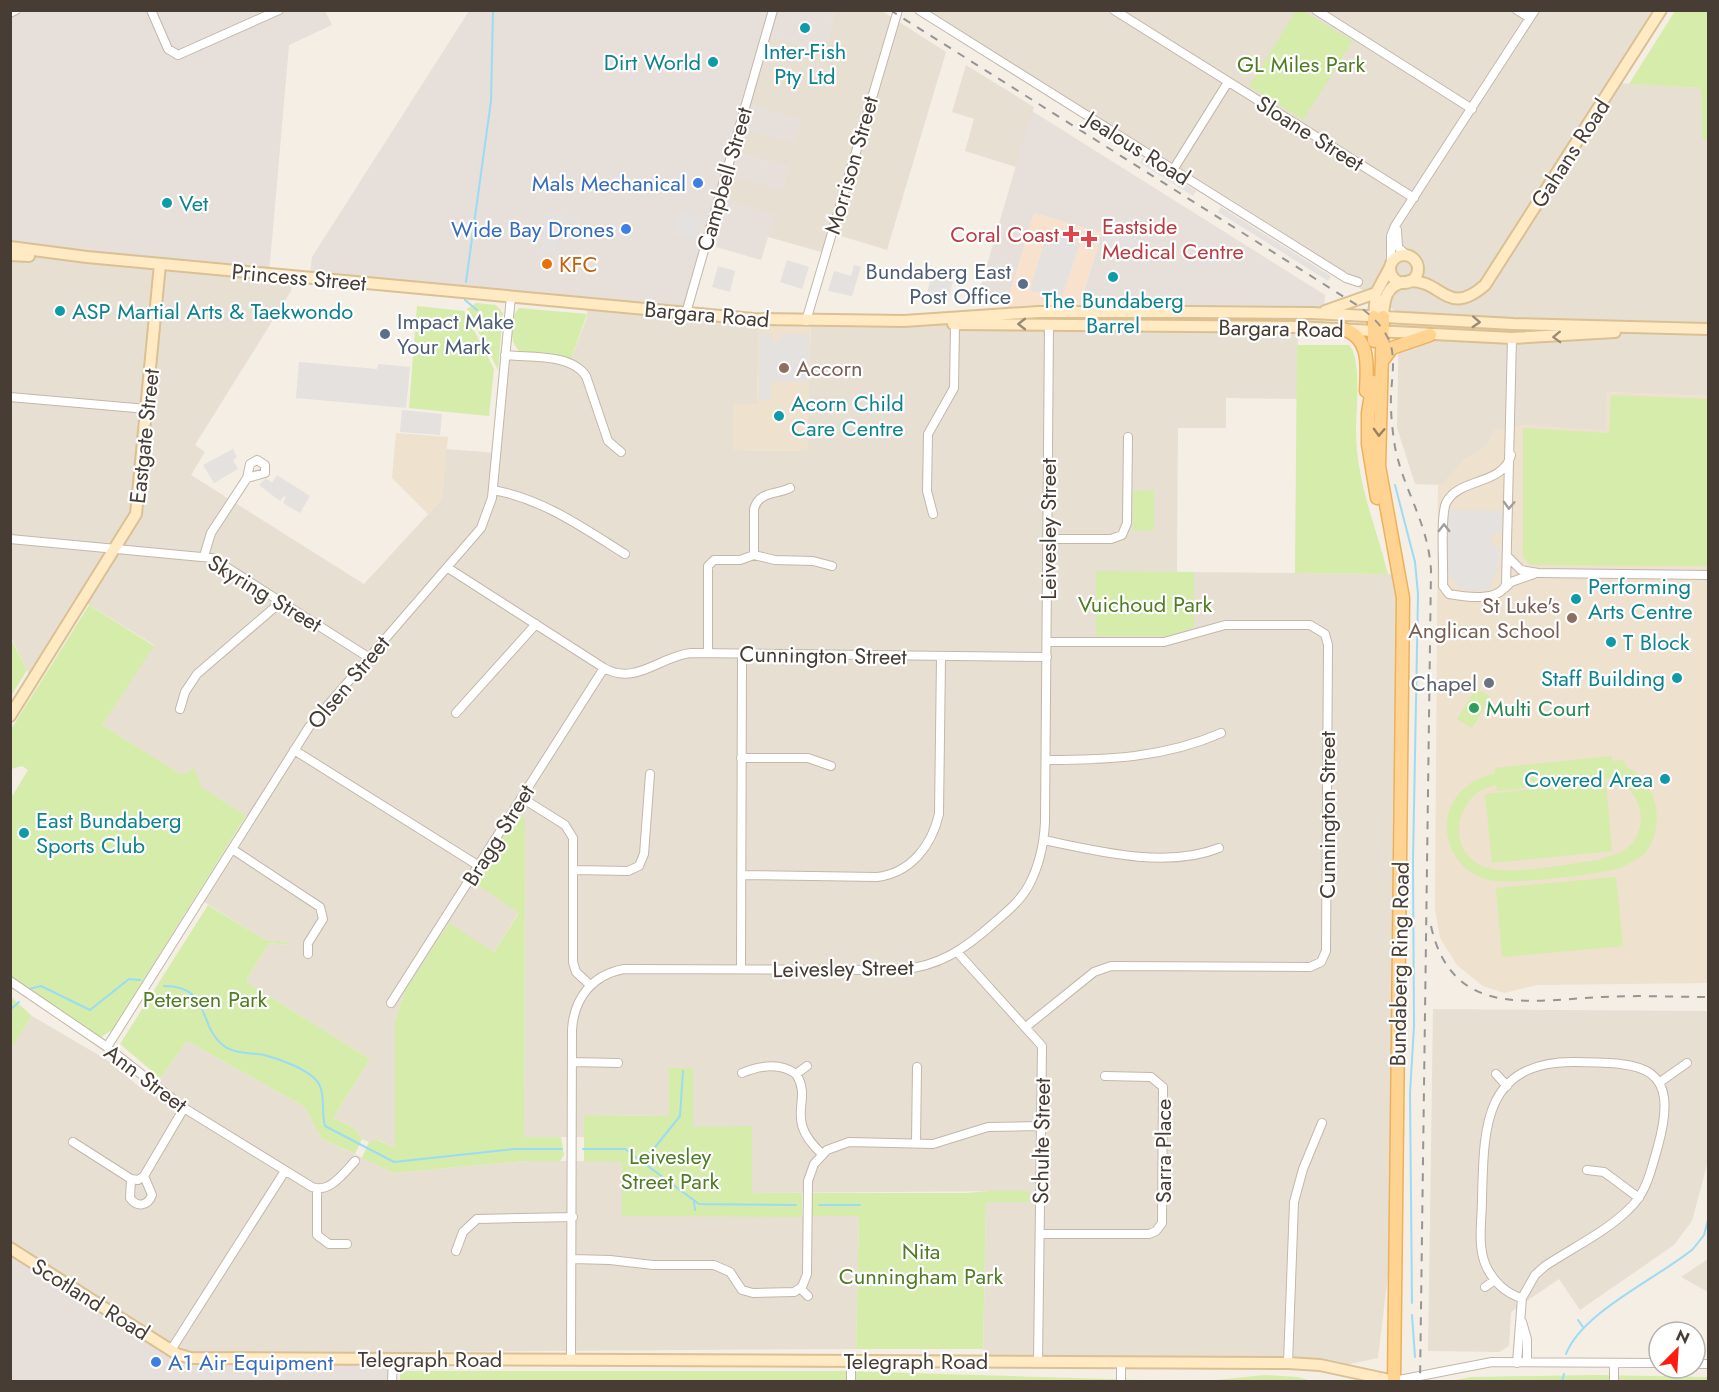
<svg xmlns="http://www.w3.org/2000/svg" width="1719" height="1392" font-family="Jost,sans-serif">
	<rect width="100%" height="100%" fill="#f4eee5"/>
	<path fill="#e8dfd3" d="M835,11h47l64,41 -59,198 -56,-17 -6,20 -57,-16 6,-22 -55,-17 7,-24 56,16 6,-23 -55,-16 7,-24 55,16 6,-23 -55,-16 21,-69 56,16z
		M920,11h742l-45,72 84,5 1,51h6v257l-101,-4 -1,39 -85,-6 -57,35 -22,25 -27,-1 -18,-56 2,-115z
		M966,65l68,42 -18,60 -51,-16 9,-32 -22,-7z
		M11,250l282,26 -2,15 -96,154 10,7 -14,23 173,109 78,-85 4,-50 51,4 8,-97 65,6 17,-45v-14l172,17 -2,84 -23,46 73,1 4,-129 197,-5 290,5 -1,77 -71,-1v30h-48l-1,144 223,2 -5,643 -17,141 -43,9 -352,-6 3,-160 42,1 1,-11 -277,2v-66h-60l1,-59h-23l-1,48 -84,-1 -1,22h-60l1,-319 -7,-4 1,98 -25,40 -45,-28 -46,73 -8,25v126l-17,-8 -9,2 -7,-3 -7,-10 -22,-11 37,-59 -122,-76 -1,-4 22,-36 19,2 1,-3 -24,-2 -64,-40 50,-81 -149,-94 52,-80 -71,-44 -51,80 -21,-44z
		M1433,1009l275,2v150l-16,60 -18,24 -94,65 -21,-31 -48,33 -2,34 -10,6 -71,-1z
		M32,1016l75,44 41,34 39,-53 118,66 16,31 73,35 130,-12h98v55h237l-3,133 -464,3v8l-206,-2 -175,-110 -1,-200z
		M1708,1259v33l-27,-15z"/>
	<path fill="#f8e2ce" d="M1034,213l68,20 -20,66v19l-74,-1v-18z"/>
	<path fill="#e6dfda" d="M18,10l307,1 7,14 -43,20 -20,229 -258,-24 -1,-236z
		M469,11h366l-12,40 -56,-16 -20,69 55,16 -7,24 -55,-17 -7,24 55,16 -6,24 -56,-17 -7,24 56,17 -14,45 -55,-16 -19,70 -377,-38 2,-19z
		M1032,111l293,184 -2,28 -241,-5v-19l20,-66 -68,-20 -26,86h-31z
		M10,1248l167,106 215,6v21h-381z"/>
	<path fill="#eee1ce" d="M759,320l52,2 -4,129 -74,-1v-46h24z
		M1607,392l101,4v587l-171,2 -33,8 -21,-7 -26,-21 -17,-27 -5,-29 3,-424h4l22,-25 23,-15 7,-15 27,-5 85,5z
		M396,433l52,4 -6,62 -14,15 -36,-36z"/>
	<path fill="#d5ecaa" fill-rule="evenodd" d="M1296,11h7l50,30 -50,79 -54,-34z
		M1675,11h33v128h-6l-1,-51 -72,-4z
		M476,303l20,2 7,8 -5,57 -31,-61z
		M417,306l47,5 30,58 -5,47 -80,-8z
		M519,308l68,6 -16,45 -48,-6c-15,-6 -14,-35 -4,-45z
		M1297,345h52c13,13 7,66 7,86 0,49 20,96 32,143l-93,-1z
		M1611,395l97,4v167l-178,-1 -7,-9v-128l86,5z
		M1154,490v40l-21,1v-40z
		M1096,571l98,1v55l-23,9h-75z
		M89,605l65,41 -52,79 80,50 13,-7 6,19 45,29 -134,214 -11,7 -65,-40 -25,-20v-179l17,-28 -6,-4 -11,3 -1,-38z
		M10,637l17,33 -16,26h-1z
		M1476,688l15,9 -19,31 -15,-9z
		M1612,756v5l12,-1 1,6c23,12 35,35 31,61 -1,9 -6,22 -13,28 -5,4 -21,13 -31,15 -22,5 -104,15 -123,10 -31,-7 -50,-41 -39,-71 8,-20 25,-32 45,-35v-6zM1615,778c26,14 37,49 12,70 -9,8 -21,8 -28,12 -28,3 -87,16 -111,8 -45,-13 -34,-76 8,-83l1,6z
		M1606,782l6,69 -120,12 -7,-69z
		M518,814l7,4 -1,319h37l3,18 -4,6h-36l-130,12 -32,-15 7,-16 8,-2 18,8v-126l10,-31 44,-68 45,29 25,-39 -45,-30z
		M1616,877l7,69 -121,11 -6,-69z
		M208,905l57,35 24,2v3l-20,-2 -22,36 1,4 122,76 -37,59 22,11 7,10 -7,15 -34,-16 -16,-31 -118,-66 -27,37 -40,-34z
		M11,997l21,19 -21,32z
		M669,1068h24v59l59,-1v67h50v24l-180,-1v-54l-38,-1v-46l85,1z
		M990,1191h39v11h-43l-3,147h-127l3,-133h-47v-23h154z
		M400,1371h445l331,10 -776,1z
		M1265,1375l32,2 15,4h-106z
		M1595,1375l113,2v5h-263l27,-5z"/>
	<path fill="#e4e1de" d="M1143,158l53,33 -3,5 -53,-33z
		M1221,207l110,69 -3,5 -110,-69z
		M680,212l20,6 -6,22 -21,-6z
		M544,213l35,3v7l-16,-1 -6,32 -15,-1z
		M1106,229l32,9 -5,19 -23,-7 1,-5 -8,-3z
		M1049,234l31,9 -17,51 -33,-3 16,-55z
		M787,260l22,7 -7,22 -22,-7z
		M854,265l7,2 -9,29 -24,-5 6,-20 17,5z
		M718,266l17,5 -5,21 -18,-5z
		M932,274l21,7 -4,16 -23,-1z
		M760,334h11l1,7 9,1v-8l28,1v47h-38v18h-12z
		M299,362l78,7 1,-5 32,3 -4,41 -110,-10z
		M402,410l40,4 -2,21 -40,-3z
		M233,449l4,8 -4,3 5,9 -24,14 -11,-18z
		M277,475l33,21 -10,17 -17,-10 3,-6 -2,-1 -4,5 -21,-16 7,-7 6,5z
		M1448,510l55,1 -1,21h-10l-1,14 8,1 -1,22 -10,22 -27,-1 -14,-18z"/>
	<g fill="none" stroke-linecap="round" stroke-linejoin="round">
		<path stroke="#9cdbf6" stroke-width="2" d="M466,282l25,-181 2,-91
			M465,300l12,10
			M1395,485l20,77 3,32 -5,268 1,164 -4,67 2,210
			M164,986c48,0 33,40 60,60 11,8 28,7 40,9 16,4 43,14 53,26 9,11 4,32 8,45l69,36 120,-13h48
			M29,989l12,-3 49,24 39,-31 11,1
			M10,1010l9,-8
			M583,1149h42l74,55 97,1
			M643,1162l37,-46 3,-45
			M694,1202l1,8
			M819,1205h41
			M1412,1315l3,42
			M1578,1320l5,7
			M1566,1354c16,-42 92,-76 127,-105l11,-14 4,-15
			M1562,1382l2,-8"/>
		<g stroke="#c3b7aa" stroke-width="10">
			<path id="street" d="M151,10l17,39 10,6 101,-45
				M919,10l427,268 12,4
				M1114,10l300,188
				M1316,10l156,99
				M1517,10l13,8
				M10,13l6,-3
				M1173,170l55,-88
				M1397,230l1,17 8,8
				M1391,264v-28l4,-10 140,-216
				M686,313l87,-303
				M806,321l92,-311
				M505,355c24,3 66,-2 81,21l22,65 13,11
				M10,397l137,12
				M1511,455c-8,31 -52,22 -65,48 -6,14 -2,65 -3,83l6,8c16,3 51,8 57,-10l6,-246
				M257,460l8,5v8l-18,5 3,-14z
				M493,490c50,9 89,37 132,64
				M933,514l-6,-23 1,-57 26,-46 1,-64
				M10,539l202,19 156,99
				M1047,539h64l11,-4 5,-12 1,-86
				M754,555v-46c5,-18 22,-14 36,-21
				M754,555l21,5 38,1 19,5
				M204,556l7,-23 36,-55
				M1508,557l13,13 17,3 170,2
				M448,568l156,100c32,18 56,-12 87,-15l356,4
				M1505,588l6,-6 23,-8
				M708,653v-87l6,-6h26l14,-5
				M180,709l5,-17 12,-18 85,-73
				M456,713l80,-89
				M294,750l185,116
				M741,758h67l23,8
				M1046,760c61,0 118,-2 175,-27
				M522,798l43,27 8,13v124l3,10 14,13
				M1044,840c52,11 123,29 175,8
				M232,849l88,58 3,12 -15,24v11
				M574,870l54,1 11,-5 5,-12 6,-80
				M741,875l136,2c34,-4 55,-32 62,-63l2,-157
				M958,953l84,93 -4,316
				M741,968l1,-313
				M10,981l97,66 77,61 128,79c17,7 32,-14 43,-26
				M391,1003l213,-335
				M1027,1026l67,-54 17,-6 199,1 11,-5 5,-11 2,-306 -3,-11 -15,-9h-85l-61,17h-117
				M107,1047l202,-320 172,-199 11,-30 19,-202
				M572,1062l46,1
				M742,1073c17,-7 38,-11 54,1 18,28 -14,43 26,80
				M796,1074l11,-8
				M1496,1074l11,12
				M1660,1082l27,-19
				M73,1142l58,37 7,1 6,-4 40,-68
				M916,1143l1,-76
				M1587,1170l17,2 35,26
				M131,1179l-1,19c7,10 18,8 22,-3l-8,-19
				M317,1189v46l12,9h18
				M1040,1234h109l7,-3 6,-8 1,-136 -12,-10 -46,-1
				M456,1251l7,-19 14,-13 96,-2
				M572,1259l38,1 43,5h61l16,7 12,18 11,3 41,-1 8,-5 5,-13 1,-93 6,-17 13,-14 22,-8 84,2 55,-17 53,-1
				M1485,1287l10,-7
				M800,1288l8,8
				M1522,1322l5,17v23
				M171,1350l114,-179
				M571,1360l1,-330c2,-32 20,-55 52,-61l274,1c41,-3 67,-21 97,-48 13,-11 26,-22 34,-37 10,-19 15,-42 16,-63l4,-498
				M1121,1363v19
				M1288,1363l6,-161 9,-33 19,-46
				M1517,1363l5,-65c-16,-4 -29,-17 -36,-32 -9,-20 -4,-46 -4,-67 2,-69 0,-137 91,-137 68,1 108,0 85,84 -7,24 -11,47 -30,64 -24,23 -56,38 -83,56l-10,9 -13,23
				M1614,1363v19
				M1695,1364h13
				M1394,1381l98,-19 167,1
				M392,1382l1,-23
				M851,1382v-21"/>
		</g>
		<g stroke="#dbc093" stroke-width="14">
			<path id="secondary" d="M10,247l77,10 666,62 151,2 134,-9h153l121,1 201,11 195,5
				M10,255l19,1
				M1390 269a14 14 0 1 1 28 0a14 14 0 1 1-28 0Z
				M1409,281c34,-1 38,37 76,4l176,-275
				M1325,311l51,-18
				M1374,317l2,-24 14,-26
				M1383,317c1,-16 2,-31 21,-35
				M953,324l344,3 215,11 103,-6
				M10,716l126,-202 24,-250
				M10,1248l167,106 13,4 1098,5 32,2 74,16"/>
		</g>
		<g stroke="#edb15a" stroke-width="15">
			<path id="primary" d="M1374,317v24
				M1383,317l-4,149 24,132 -9,784
				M1343,329c28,9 24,37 23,62
				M1383,360l9,-12 38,-13
				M1373,382l-5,31v31l9,54"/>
		</g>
		<use href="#street" stroke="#fff" stroke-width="8"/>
		<use href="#secondary" stroke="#ffeac4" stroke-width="10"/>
		<use href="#primary" stroke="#ffd493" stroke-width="12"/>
		<path stroke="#959595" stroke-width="2" stroke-dasharray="8 8" stroke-linecap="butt" d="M890,10l470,297c13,10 26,22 31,39 5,19 -1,40 0,59 0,14 2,29 4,42 9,45 33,75 36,123l-11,812
			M1431,926c21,94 101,74 172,71 35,-2 71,0 105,0"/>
	</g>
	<defs><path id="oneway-chevron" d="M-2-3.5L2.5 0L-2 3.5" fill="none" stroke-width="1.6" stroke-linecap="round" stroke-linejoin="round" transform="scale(1.5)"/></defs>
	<g stroke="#9a8b75">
		<use href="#oneway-chevron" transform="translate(1476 322) rotate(3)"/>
		<use href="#oneway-chevron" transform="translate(1022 324) rotate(-180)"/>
		<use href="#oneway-chevron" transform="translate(1557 337) rotate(178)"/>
	</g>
	<use stroke="#9a815f" href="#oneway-chevron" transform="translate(1379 432) rotate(92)"/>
	<g stroke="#a39e9a">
		<use href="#oneway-chevron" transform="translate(1509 505) rotate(92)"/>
		<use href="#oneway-chevron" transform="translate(1444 528) rotate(-90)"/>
	</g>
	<g fill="#0f9aa8" stroke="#fff" stroke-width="2">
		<circle cx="805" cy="28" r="6"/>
		<circle cx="713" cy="62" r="6"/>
		<circle cx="167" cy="203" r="6"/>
		<circle cx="1113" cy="277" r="6"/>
		<circle cx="60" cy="311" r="6"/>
		<circle cx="779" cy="416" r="6"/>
		<circle cx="1576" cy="599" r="6"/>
		<circle cx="1611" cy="642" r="6"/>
		<circle cx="1677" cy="678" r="6"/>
		<circle cx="1665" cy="779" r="6"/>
		<circle cx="24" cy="833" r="6"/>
	</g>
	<g fill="#3f7fe0" stroke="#fff" stroke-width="2">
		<circle cx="698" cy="183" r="6"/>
		<circle cx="626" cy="229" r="6"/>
		<circle cx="156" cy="1362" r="6"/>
	</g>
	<g fill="#e0444e" stroke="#fff" stroke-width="2">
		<path d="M1068 225h6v6h6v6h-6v6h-6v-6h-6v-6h6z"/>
		<path d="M1086 230h6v6h6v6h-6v6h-6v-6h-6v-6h6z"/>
	</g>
	<circle fill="#e8710a" stroke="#fff" stroke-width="2" cx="547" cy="264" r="6"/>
	<g fill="#5c6f8a" stroke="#fff" stroke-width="2">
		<circle cx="1023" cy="284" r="6"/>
		<circle cx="385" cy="334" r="6"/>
	</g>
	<g fill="#8d6e63" stroke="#fff" stroke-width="2">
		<circle cx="784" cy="368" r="6"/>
		<circle cx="1572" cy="618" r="6"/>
	</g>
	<circle fill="#6b7280" stroke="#fff" stroke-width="2" cx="1489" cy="683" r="6"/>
	<circle fill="#2e9e5b" stroke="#fff" stroke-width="2" cx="1474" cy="708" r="6"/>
	<g text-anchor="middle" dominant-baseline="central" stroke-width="4.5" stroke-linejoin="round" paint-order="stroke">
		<g font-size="22" fill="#0d838f" stroke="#fff" text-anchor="start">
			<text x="805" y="51" text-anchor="middle">Inter-Fish<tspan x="805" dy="25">Pty Ltd</tspan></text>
			<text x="701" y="62" text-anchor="end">Dirt World</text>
			<text x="179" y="203">Vet</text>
			<text x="1113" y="300" text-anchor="middle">The Bundaberg<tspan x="1113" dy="25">Barrel</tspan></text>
			<text x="72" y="311">ASP Martial Arts &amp; Taekwondo</text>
			<text x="791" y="403">Acorn Child<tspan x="791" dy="25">Care Centre</tspan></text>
			<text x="1588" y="586">Performing<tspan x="1588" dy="25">Arts Centre</tspan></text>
			<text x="1623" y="642">T Block</text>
			<text x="1665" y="678" text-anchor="end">Staff Building</text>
			<text x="1653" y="779" text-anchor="end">Covered Area</text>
			<text x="36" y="820">East Bundaberg<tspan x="36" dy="25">Sports Club</tspan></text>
		</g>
		<g font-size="22" fill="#4f7d23" stroke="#fff">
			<text x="1301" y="64">GL Miles Park</text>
			<text x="1145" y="604">Vuichoud Park</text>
			<text x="205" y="999">Petersen Park</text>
			<text x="670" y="1156">Leivesley<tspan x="670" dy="25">Street Park</tspan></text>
			<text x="921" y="1251">Nita<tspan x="921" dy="25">Cunningham Park</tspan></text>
		</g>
		<g font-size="22" fill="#473d34" stroke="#fff">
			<text transform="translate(1310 133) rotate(32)">Sloane Street</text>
			<text transform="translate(1138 148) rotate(32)">Jealous Road</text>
			<text transform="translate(1570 153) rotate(-57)">Gahans Road</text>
			<text transform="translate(851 165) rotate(-74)">Morrison Street</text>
			<text transform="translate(724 179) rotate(-74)">Campbell Street</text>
			<text transform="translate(299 277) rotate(5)">Princess Street</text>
			<text transform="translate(707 314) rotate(5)">Bargara Road</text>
			<text transform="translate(1281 328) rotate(1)">Bargara Road</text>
			<text transform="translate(144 436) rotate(-84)">Eastgate Street</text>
			<text transform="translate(1048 529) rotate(-90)">Leivesley Street</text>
			<text transform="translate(265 593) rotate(31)">Skyring Street</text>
			<text transform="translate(823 655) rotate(1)">Cunnington Street</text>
			<text transform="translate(348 682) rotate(-50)">Olsen Street</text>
			<text transform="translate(1327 815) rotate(-90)">Cunnington Street</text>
			<text transform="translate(498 835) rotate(-58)">Bragg Street</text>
			<text transform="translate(1399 964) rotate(-89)">Bundaberg Ring Road</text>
			<text transform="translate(843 968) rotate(-1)">Leivesley Street</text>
			<text transform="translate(146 1078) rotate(37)">Ann Street</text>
			<text transform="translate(1041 1141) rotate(-89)">Schulte Street</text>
			<text transform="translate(1163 1151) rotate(-90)">Sarra Place</text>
			<text transform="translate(91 1299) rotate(32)">Scotland Road</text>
			<text x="430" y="1359">Telegraph Road</text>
			<text x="916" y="1361">Telegraph Road</text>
		</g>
		<g font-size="22" fill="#366cbe" stroke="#fff" text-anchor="end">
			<text x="686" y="183">Mals Mechanical</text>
			<text x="614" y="229">Wide Bay Drones</text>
			<text x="168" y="1362" text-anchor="start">A1 Air Equipment</text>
		</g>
		<g font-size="22" fill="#be3a42" stroke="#fff" text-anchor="start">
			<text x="1102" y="226">Eastside<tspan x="1102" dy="25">Medical Centre</tspan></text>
			<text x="1059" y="234" text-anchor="end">Coral Coast</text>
		</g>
		<g font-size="22" fill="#c56008" stroke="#fff" text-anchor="start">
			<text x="559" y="264">KFC</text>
		</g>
		<g font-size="22" fill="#4e5e75" stroke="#fff" text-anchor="end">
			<text x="1011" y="271">Bundaberg East<tspan x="1011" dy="25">Post Office</tspan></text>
			<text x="397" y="321" text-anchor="start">Impact Make<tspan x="397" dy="25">Your Mark</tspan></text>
		</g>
		<g font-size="22" fill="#785e54" stroke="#fff" text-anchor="start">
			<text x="796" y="368">Accorn</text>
			<text x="1560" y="605" text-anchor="end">St Luke's<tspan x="1560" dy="25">Anglican School</tspan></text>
		</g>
		<g font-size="22" fill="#5b616d" stroke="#fff" text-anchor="end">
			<text x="1477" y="683">Chapel</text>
		</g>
		<g font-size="22" fill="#27864d" stroke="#fff" text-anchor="start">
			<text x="1486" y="708">Multi Court</text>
		</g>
	</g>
	<rect width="1719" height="1392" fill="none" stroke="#473d34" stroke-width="24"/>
	<g transform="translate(1677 1350) rotate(24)"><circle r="28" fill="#ffffff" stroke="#b5b1ae" stroke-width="1.5"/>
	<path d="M0-4.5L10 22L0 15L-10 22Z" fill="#ff1b11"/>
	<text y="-9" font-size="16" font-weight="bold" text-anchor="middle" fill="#473d34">N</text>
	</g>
</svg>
